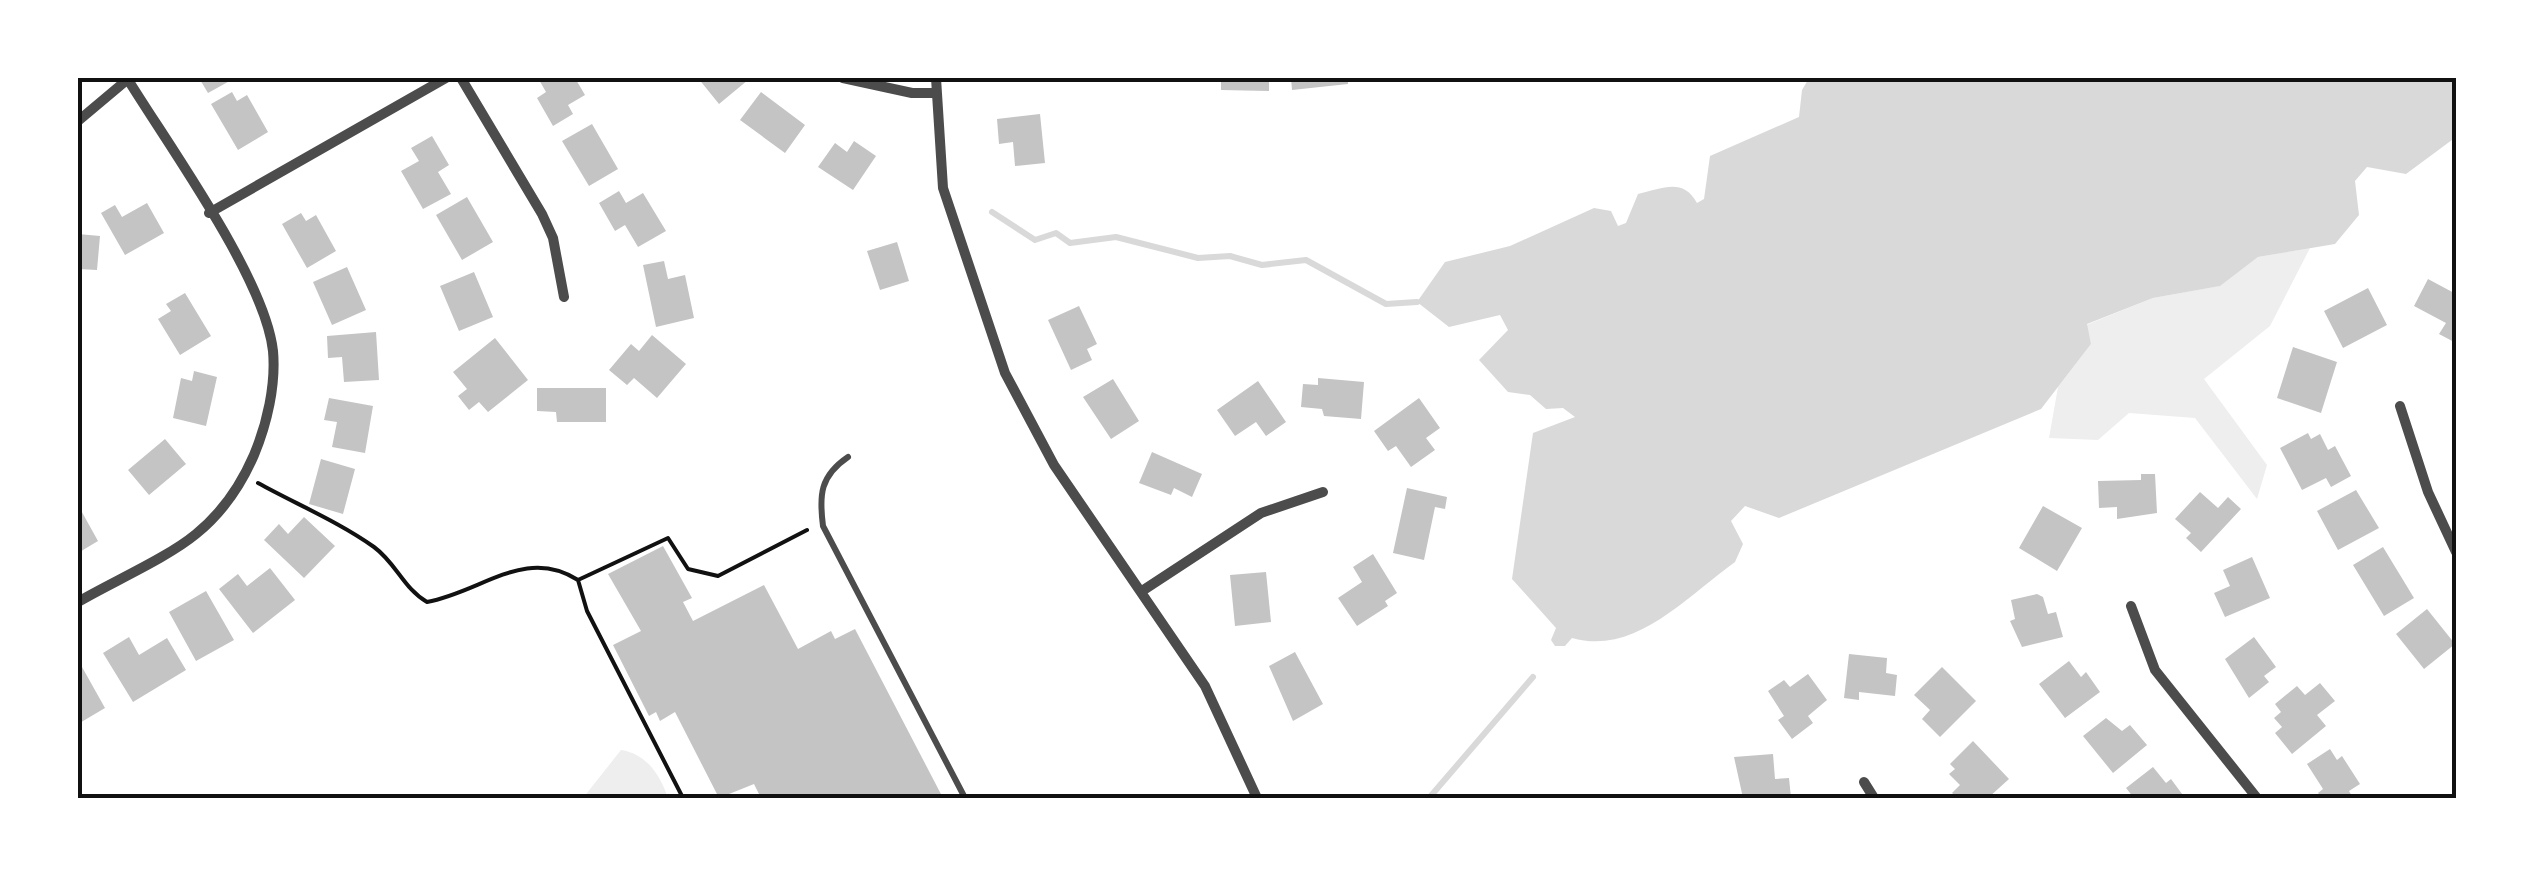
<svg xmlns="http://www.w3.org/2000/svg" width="2534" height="876" font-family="'Public Sans',sans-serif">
	<rect width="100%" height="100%" fill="#fff"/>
	<path fill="#eee" d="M2310,248l-40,78 -66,53 63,86 -10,34 -62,-81 -66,-5 -31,27 -49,-2 9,-51 33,-43 -5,-19 67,-27 66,-12 39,-29z
		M621,750c26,4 39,25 47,48h-85z"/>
	<path fill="#d9d9d9" d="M1809,78h647v59l-50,37 -39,-7 -12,14 4,34 -24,29 -77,13 -38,29 -67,12 -66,26 4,20 -50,65 -262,109 -34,-12 -14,15 12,23 -8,18c-49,35 -100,94 -163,76l-7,8h-10l-4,-6 5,-12 -44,-49 21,-146 42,-16 -12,-9 -17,1 -16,-14 -22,-3 -29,-32 29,-30 -8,-15 -51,12 -32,-25 28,-40 65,-16 84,-38 17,3 7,15 8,-3 12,-29c26,-6 45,-16 59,9l7,-4 6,-43 89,-39 3,-27z"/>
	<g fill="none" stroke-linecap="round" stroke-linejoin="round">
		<path stroke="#d9d9d9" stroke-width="6" d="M992,212l43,28 21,-7 14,10 46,-6 82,21 32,-2 32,9 44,-5 80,44 31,-2
			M1429,798l104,-121"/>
	</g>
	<path fill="#c4c4c4" d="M199,78h36l-27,15z
		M538,78h37l10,17 -17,10 5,9 -20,12 -16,-28 9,-6z
		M698,78h48l2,2 -29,24z
		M1221,78h48v13l-48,-1z
		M1291,78h57v6l-56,6z
		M232,92l5,9 10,-6 21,37 -30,18 -27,-46z
		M761,92l44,33 -20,28 -45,-33z
		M1040,114l5,49 -30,3 -2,-24 -14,2 -2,-25z
		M592,124l26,45 -29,17 -27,-45z
		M432,136l17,29 -11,7 13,22 -28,15 -22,-38 18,-10 -8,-13z
		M854,141l22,15 -23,34 -35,-23 17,-24 12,9z
		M619,191l7,12 17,-10 23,38 -28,16 -13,-22 -10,6 -16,-28z
		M467,197l26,45 -31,18 -26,-45z
		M147,203l17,30 -39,22 -24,-42 14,-8 7,12z
		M301,213l5,8 10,-6 20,36 -29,17 -25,-44z
		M78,234l22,2 -3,34 -19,-1z
		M897,242l12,39 -29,9 -13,-39z
		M664,261l4,18 17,-4 9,43 -38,9 -13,-62z
		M347,267l19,43 -34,15 -19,-43z
		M474,272l19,45 -34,14 -19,-45z
		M2428,279l28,15v49l-17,-9 7,-11 -32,-17z
		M2368,288l19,37 -44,23 -19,-37z
		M185,293l26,43 -31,19 -22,-36 13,-8 -5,-7z
		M1079,306l18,38 -10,5 5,11 -21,10 -23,-50z
		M376,332l3,48 -35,2 -2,-25 -14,1 -1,-22z
		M652,335l34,29 -29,34 -23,-20 -7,7 -18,-15 22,-26 8,7z
		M495,338l33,42 -40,32 -9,-10 -10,8 -11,-14 9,-7 -14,-17z
		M2293,347l44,15 -16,51 -44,-15z
		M194,371l23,6 -11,49 -33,-8 8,-40 11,3z
		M1318,378l46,4 -3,37 -37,-3 -2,-7 -21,-2 2,-23 15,1z
		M1113,379l26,42 -28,18 -28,-42z
		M1258,381l28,41 -20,14 -10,-14 -21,14 -18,-26z
		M537,388h69v34h-49l-1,-10 -19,-1z
		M329,398l44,8 -8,47 -33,-6 5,-25 -13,-2z
		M1419,398l21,30 -14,10 9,12 -24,17 -15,-21 -8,5 -14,-20z
		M2308,433l3,6 9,-5 8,16 7,-4 16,30 -20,11 -5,-9 -24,12 -22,-42z
		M165,439l21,25 -37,31 -21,-25z
		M1152,452l50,22 -10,23 -18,-9 -3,7 -32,-12z
		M321,459l34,10 -12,45 -34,-10z
		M2141,474h14l2,39 -40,6v-12l-18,1 -1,-27 43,-1z
		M1407,488l40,9 -2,12 -10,-2 -11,53 -31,-7z
		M2356,490l23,38 -41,22 -21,-39z
		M2200,492l18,16 10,-11 13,12 -40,43 -15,-14 5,-5 -16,-14z
		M78,505l20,36 -20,12z
		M2043,506l39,22 -25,43 -38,-23z
		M304,517l31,29 -31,32 -40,-38 15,-16 9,10z
		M663,546l29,52 -9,4 10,19 71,-36 34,64 33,-18 4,8 20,-10 88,169h-192l8,-4 -5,-10 -35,14 -44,-86 -15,9 -4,-9 -7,4 -36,-71 28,-14 -33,-57z
		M2383,547l31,51 -30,18 -31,-51z
		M1373,554l24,39 -12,8 3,5 -31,20 -19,-28 24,-16 -9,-15z
		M2252,557l18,41 -45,19 -11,-24 16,-7 -7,-16z
		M270,568l25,32 -42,33 -34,-44 19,-15 9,12z
		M1266,572l5,50 -36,4 -5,-51z
		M206,591l28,49 -38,21 -27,-49z
		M2037,594l6,3 5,17 8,-2 7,25 -41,10 -12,-26 5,-2 -4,-19z
		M2427,609l28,35 -31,25 -28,-35z
		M129,637l10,18 28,-17 19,32 -53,32 -30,-49z
		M2254,637l22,30 -12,9 5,6 -20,16 -24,-39z
		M1295,652l28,52 -30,17 -24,-55z
		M1849,654l38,4 -1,15 11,2 -2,21 -36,-4v8l-15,-2z
		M2069,661l12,16 5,-5 14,20 -35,26 -26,-34z
		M82,667l23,41 -27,16v-54z
		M1942,667l34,34 -36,36 -18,-18 8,-9 -16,-15z
		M1808,674l19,26 -19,16 5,7 -21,16 -14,-19 6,-4 -16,-25 16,-11 6,7z
		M2320,683l15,18 -18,14 9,11 -34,28 -17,-21 7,-6 -8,-9 7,-6 -6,-8 22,-18 8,9z
		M2106,718l16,13 8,-6 17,20 -34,28 -30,-37z
		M1973,741l36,38 -21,19h-30l-6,-5 8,-8 -11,-11 6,-5 -5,-5z
		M2330,749l7,11 5,-4 18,28 -11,7 4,7h-31l-4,-5 5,-4 -16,-25z
		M1773,754l2,25 14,-1 2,20h-48l-9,-41z
		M2153,767l13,16 5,-4 14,19h-51l-8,-10z"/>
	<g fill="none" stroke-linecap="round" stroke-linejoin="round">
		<path stroke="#111" stroke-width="4" d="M258,483c38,21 81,39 116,64 22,16 30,42 53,55 55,-10 98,-56 151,-22l90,-42 20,31 30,7 89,-46
			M578,580l9,31 96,187"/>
		<path stroke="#4c4c4c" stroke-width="6" d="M848,457c-28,19 -29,38 -25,69l142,272"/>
		<path stroke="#4c4c4c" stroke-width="10" d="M461,78l81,136 11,24 11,59
			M843,78l69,15h23
			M936,78l7,110 62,185 49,92 151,221 52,112
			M78,121l50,-42
			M209,213l237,-135
			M2400,406l28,86 28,60
			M1142,591l119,-78 62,-21
			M78,602c34,-20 89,-44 118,-68 26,-21 45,-49 58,-79 13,-31 22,-70 19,-104 -8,-73 -105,-206 -146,-273
			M2131,606l24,64 102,128
			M1864,782l10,16"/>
	</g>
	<rect width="2534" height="876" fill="none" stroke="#ffffff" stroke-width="160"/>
	<rect x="80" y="80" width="2374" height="716" fill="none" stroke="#111" stroke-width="4"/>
</svg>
